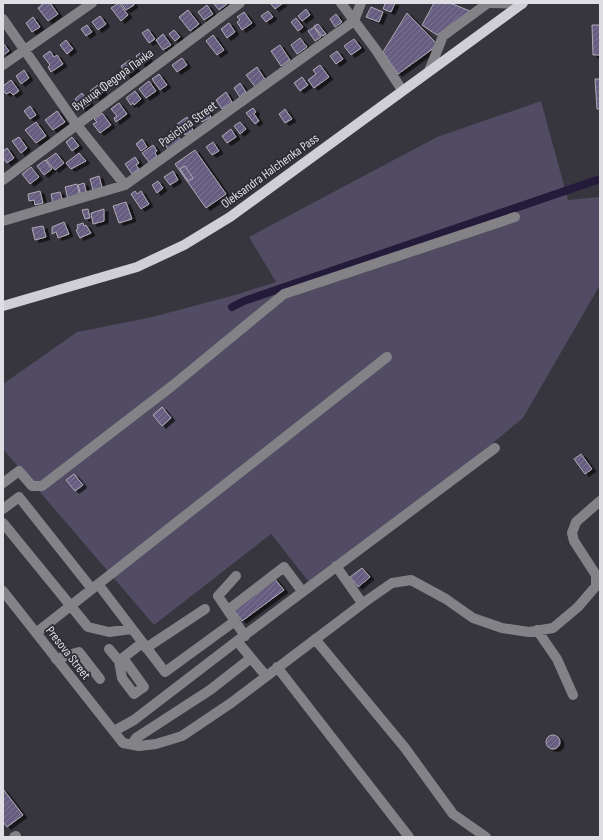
<svg xmlns="http://www.w3.org/2000/svg" width="603" height="840" font-family="'Sofia Sans Condensed',sans-serif">
	<defs>
		<pattern id="building-hatch" width="6" height="6" patternUnits="userSpaceOnUse"><rect width="6" height="6" fill="#665d81"/><path d="M-1 1l2-2M0 6l6-6M5 7l2-2" fill="none" stroke="#7b7493"/></pattern>
		<filter id="shadow"><feDropShadow dx="4" dy="2.5" stdDeviation="0" flood-color="#0009"/></filter>
	</defs>
	<rect width="100%" height="100%" fill="#37353d"/>
	<path fill="#514b63" d="M541,101l27,99 32,-3v88l-77,133 -74,61 -140,103 -38,-48 -117,91 -151,-176v-65l74,-52 75,-15 83,-22 41,-13 -27,-45 188,-100z"/>
	<g fill="none" stroke-linecap="round" stroke-linejoin="round">
		<path stroke="#241b3a" stroke-width="8" d="M232,307l12,-6 356,-122"/>
	</g>
	<path fill="url(#building-hatch)" stroke="#aeabb6" filter="url(#shadow)" d="M44,3h6l8,11 -10,7 -10,-13z
		M119,3l9,12 -7,6 -10,-13z
		M121,3h12l1,2 -8,5z
		M213,3h14v1l-8,6z
		M270,3h13l-8,6z
		M383,3h12l-4,9 -8,-3 2,-5z
		M434,3h16l20,8 -33,24 -15,-10z
		M207,5l6,9 -9,6 -6,-8z
		M371,7l12,5 -4,10 -13,-5z
		M306,9l4,6 -8,6 -4,-5z
		M188,10l11,14 -9,7 -11,-14z
		M268,11l5,6 -7,5 -5,-6z
		M244,12l8,11 -10,7 -5,-8 3,-2 -3,-3z
		M407,13l31,32 -40,29 -15,-22z
		M336,14l6,8 -7,5 -5,-8z
		M100,16l6,8 -8,6 -6,-8z
		M33,17l7,10 -8,5 -6,-9z
		M296,18l7,9 -5,4 -7,-9z
		M229,23l6,9 -8,6 -6,-9z
		M318,24l8,10 -4,2 -8,-10z
		M87,25l5,7 -6,4 -5,-7z
		M592,25h8v30h-7z
		M314,27l7,10 -6,4 -7,-10z
		M148,29l7,10 -6,4 -7,-10z
		M174,30l6,7 -5,4 -6,-7z
		M163,34l8,11 -8,5 -7,-10z
		M213,35l11,15 -7,5 -11,-14z
		M300,38l7,9 -10,7 -6,-9z
		M354,39l7,9 -10,7 -7,-9z
		M66,40l7,9 -6,5 -7,-9z
		M3,43l6,8 -6,4z
		M280,45l10,15 -9,6 -10,-15z
		M50,51l4,6 3,-2 6,9 -12,8 -3,-5 2,-2 -7,-9z
		M143,51l6,9 -7,5 -6,-9z
		M337,51l6,8 -7,5 -6,-8z
		M182,58l5,7 -10,7 -5,-7z
		M130,60l6,9 -9,7 -6,-10z
		M320,65l9,12 -15,11 -6,-8 8,-6 -3,-4z
		M257,67l9,14 -10,7 -10,-13z
		M24,70l5,8 -8,6 -5,-8z
		M159,74l8,11 -7,5 -8,-11z
		M302,77l6,8 -8,6 -6,-8z
		M595,79h5v30h-3z
		M11,80l8,11 -6,4 -3,-3 -4,2 -3,-4v-4z
		M149,81l7,10 -10,7 -7,-9z
		M240,83l6,9 -6,5 -6,-9z
		M98,85l5,7 -8,6 -5,-7z
		M135,91l6,8 -7,6 -1,-2 -2,2 -5,-7z
		M226,92l6,10 -10,7 -6,-9z
		M82,93l8,11 -8,5 -7,-10z
		M119,103l8,11 -11,8 -2,-4 3,-2 -6,-7z
		M30,106l6,9 -6,4 -6,-8z
		M206,108l5,9 -9,5 -5,-8z
		M253,108l3,4 -2,2 5,7 -4,3 -9,-11z
		M285,109l7,10 -7,4 -6,-9z
		M57,111l8,11 -12,8 -8,-10z
		M102,113l9,12 -11,8 -7,-9 4,-2 -3,-3z
		M187,117l6,13 -8,5 -8,-11z
		M36,122l10,14 -10,7 -11,-13z
		M240,122l6,7 -6,5 -6,-8z
		M231,129l5,8 -9,6 -5,-7z
		M175,132l6,8 -13,9 -6,-8z
		M19,137l8,11 -6,5 -9,-12z
		M72,137l7,9 -7,5 -6,-9z
		M142,139l5,8 -6,4 -5,-7z
		M213,142l6,9 -7,4 -6,-8z
		M153,145l4,6 -2,2 2,3 -8,6 -7,-9z
		M7,148l7,10 -7,5 -4,-5v-7z
		M195,150l31,44 -20,14 -31,-44z
		M56,153l8,10 -9,7 -9,-10z
		M79,153l7,8 -15,8 -5,-6z
		M135,157l4,6 -3,2 3,4 -7,5 -7,-10z
		M45,160l7,9 -8,6 -7,-9z
		M185,166l8,12 -5,3 -8,-12z
		M31,167l8,10 -9,7 -8,-10z
		M173,171l5,9 -8,5 -6,-8z
		M99,176l3,11 -9,3 -3,-11z
		M158,181l5,7 -6,5 -5,-8z
		M84,183l3,12 -6,1 -3,-11z
		M77,184l3,12 -12,3 -3,-12z
		M40,191l3,12 -8,2 -1,-5 -5,1 -1,-7z
		M135,191l2,3 4,-3 8,13 -8,5 -10,-15z
		M60,192l3,10 -10,2 -2,-10z
		M126,202l6,17 -13,4 -6,-17z
		M88,209l2,9 -5,1 -3,-9z
		M104,209v12l-11,3 -2,-11z
		M64,222l5,12 -11,4 -2,-6 -4,2v-7z
		M83,223l1,3 2,-1 5,8 -11,5 -4,-8 2,-1 -1,-4z
		M43,226l3,11 -11,3 -3,-12z
		M162,407l9,11 -9,8 -9,-11z
		M581,454l11,15 -7,5 -11,-15z
		M74,474l9,11 -8,6 -9,-11z
		M362,568l8,9 -12,10 -8,-10z
		M274,578l10,12 -42,31 -10,-13z
		M546 742a7 7 0 1 1 14 0a7 7 0 1 1-14 0Z
		M3,789l20,26 -16,12 -4,-5z"/>
	<g fill="none" stroke-linecap="round" stroke-linejoin="round">
		<path stroke="#838287" stroke-width="10" d="M341,3l35,47 26,40
			M491,3l31,1
			M3,19l73,105 49,61
			M3,65l89,-62
			M429,71l14,-35 45,-33
			M3,180l237,-177
			M3,221l122,-36 229,-164 7,-18
			M3,483l16,-12 13,15h10l130,-100 112,-92 231,-77
			M3,509l16,-12 73,92
			M3,523l85,104 21,5 23,-3
			M336,566l26,37
			M236,576l-18,20 27,40
			M98,584l67,88 70,-51
			M3,591l120,152 16,3 17,-2 26,-8 49,-33 135,-102 26,-18 19,-3 35,19 27,19 29,10 27,4 24,-4 25,-21 18,-21v-11l-22,-34 -2,-8 4,-11 24,-21
			M228,610l56,-43 18,24
			M537,630l20,29 16,36
			M36,633l351,-276
			M315,639l90,109 48,66 33,23
			M237,641l258,-193
			M146,648l59,-39
			M109,649l10,12 23,-18
			M56,659l23,-7 21,27
			M119,661l3,17 12,16 10,-7 -21,-29
			M277,667l132,170
			M114,731l20,-11 103,-79 29,35
			M132,744l4,-6 74,-48 41,-32
			M14,837l2,-1"/>
		<path stroke="#d0ced7" stroke-width="10" d="M3,306l134,-39 47,-22 46,-28 293,-214"/>
	</g>
	<g text-anchor="middle" dominant-baseline="central" stroke-width="3.5" stroke-linejoin="round" paint-order="stroke">
		<g font-size="13" fill="#dfdee3" stroke="#2d2b33">
			<text transform="translate(113 80) rotate(-36)">вулиця Федора Панка</text>
			<text transform="translate(188 124) rotate(-36)">Pasichna Street</text>
			<text transform="translate(270 171) rotate(-36)">Oleksandra Halchenka Pass</text>
			<text transform="translate(68 653) rotate(52)">Presova Street</text>
		</g>
	</g>
	<rect width="603" height="840" fill="none" stroke="#dfdee3" stroke-width="8"/>
</svg>
